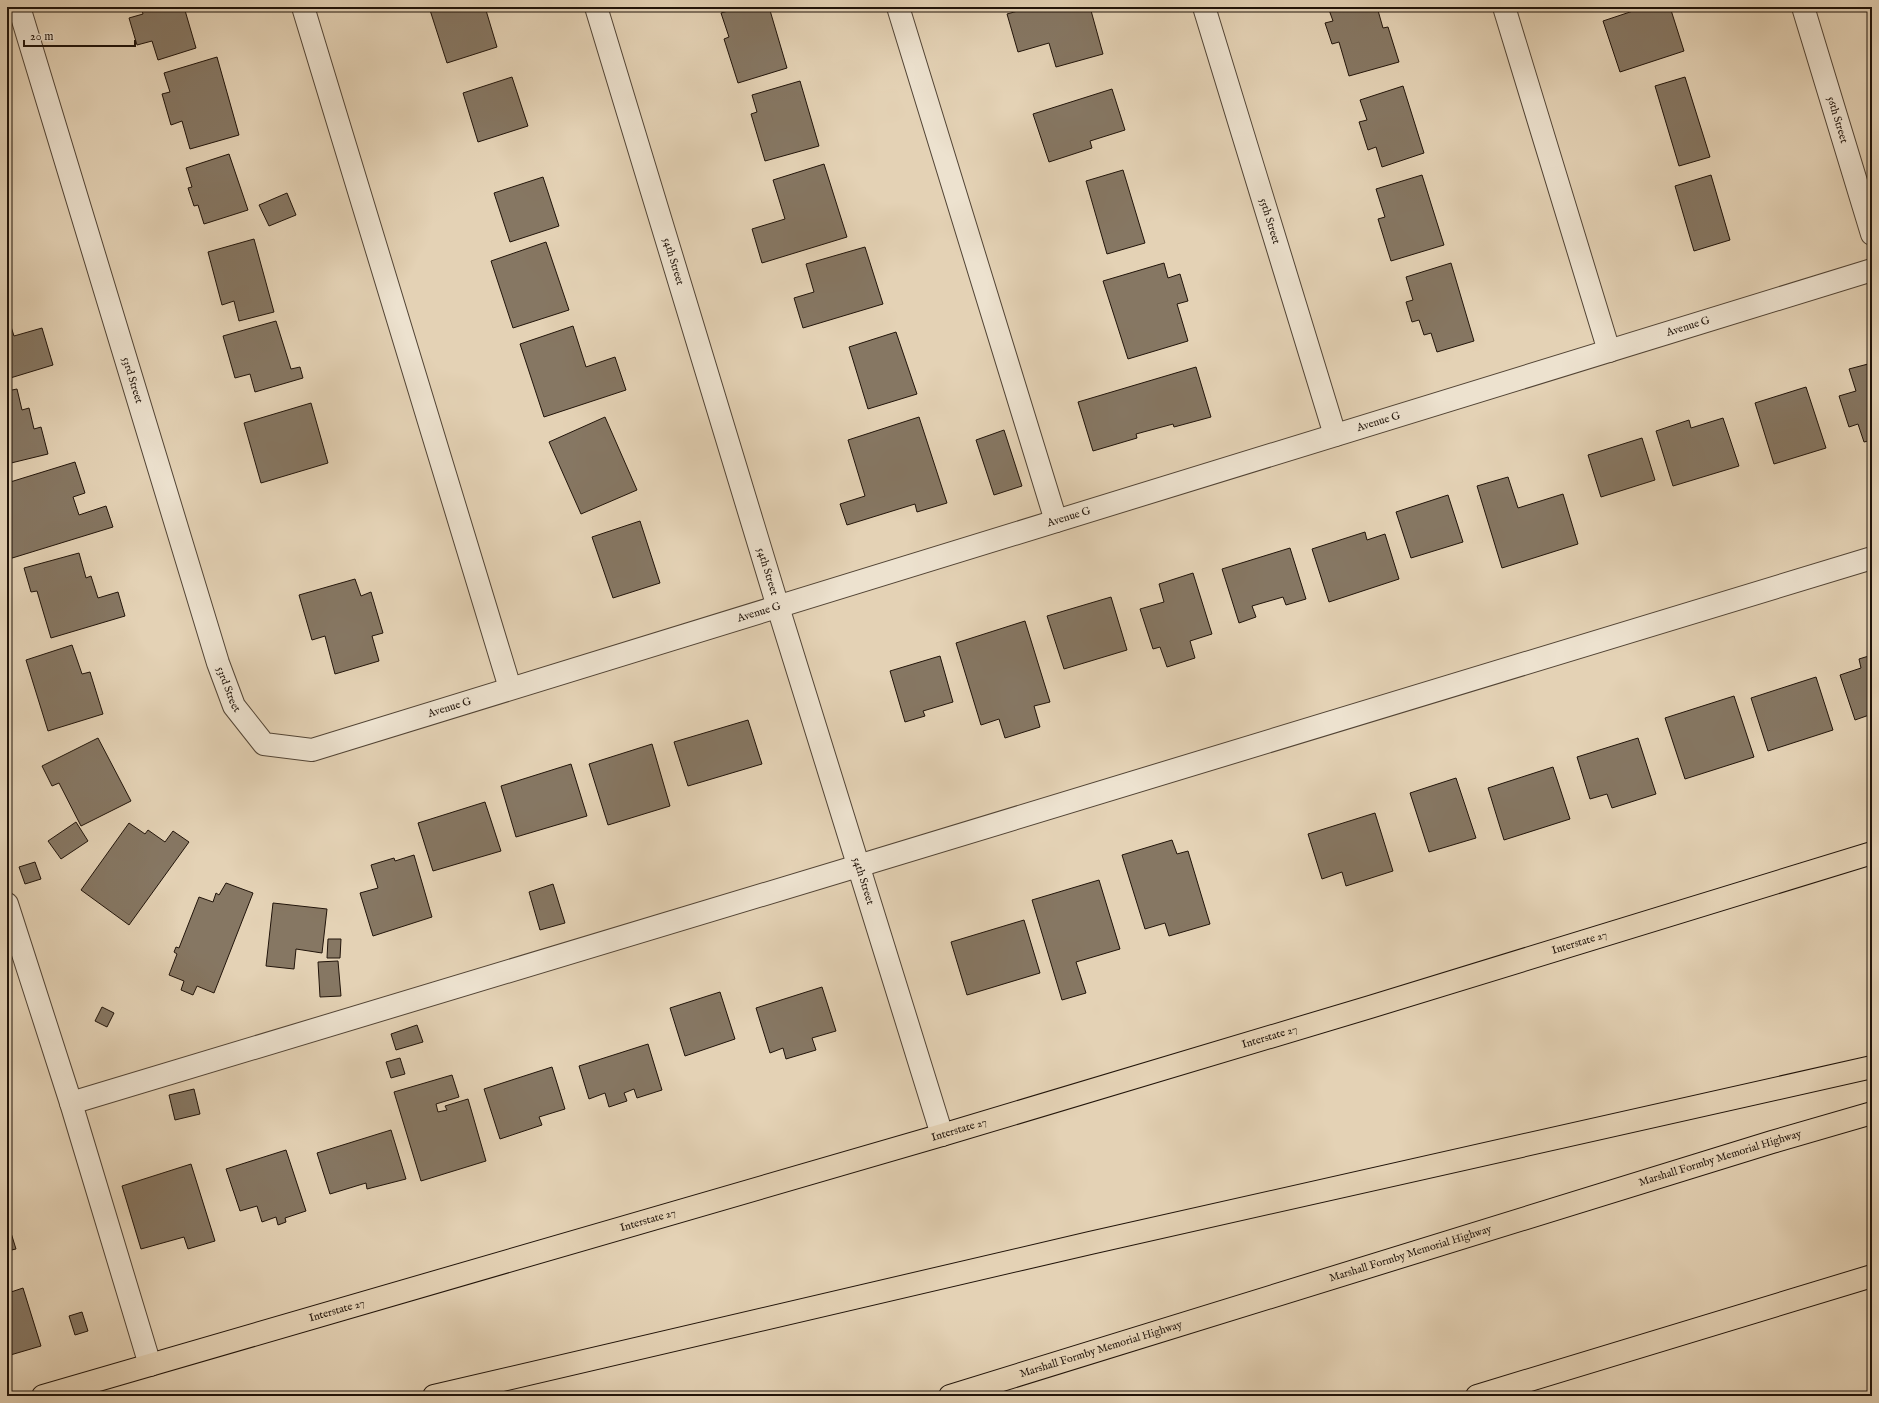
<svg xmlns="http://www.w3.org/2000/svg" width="1879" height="1403" font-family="'IM FELL English',serif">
	<rect width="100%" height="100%" fill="#e4d2b5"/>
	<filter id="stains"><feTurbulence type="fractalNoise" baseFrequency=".005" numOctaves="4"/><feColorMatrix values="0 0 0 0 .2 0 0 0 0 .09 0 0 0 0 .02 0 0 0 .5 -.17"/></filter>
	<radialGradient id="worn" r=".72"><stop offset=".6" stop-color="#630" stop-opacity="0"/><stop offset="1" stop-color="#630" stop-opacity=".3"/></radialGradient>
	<path fill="#867763" stroke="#21140a" d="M141,7h43l12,41 -38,12 -6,-19 -15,4 -8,-27 14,-4z
		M429,7h56l12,40 -50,16z
		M742,7h27l18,61 -49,15 -14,-44 5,-2 -8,-24z
		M1032,7h58l13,47 -47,13 -7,-24 -31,9 -11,-38z
		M1328,7h49l6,21 5,-1 11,35 -50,14 -10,-34 -7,2 -7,-21 8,-2z
		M1645,7h25l14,44 -64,21 -17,-51z
		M217,57l22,78 -49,14 -8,-28 -11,4 -9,-31 8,-2 -6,-19z
		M512,77l16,49 -50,16 -15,-49z
		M1685,77l25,80 -31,9 -24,-80z
		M800,81l19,65 -54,15 -14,-47 6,-2 -5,-17z
		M1403,86l21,67 -42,14 -6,-20 -8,3 -9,-28 8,-2 -7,-20z
		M1112,89l13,41 -35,11 2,7 -43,14 -16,-48z
		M229,154l19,56 -44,14 -6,-19 -4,1 -6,-18 4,-1 -6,-19z
		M824,164l23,73 -85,26 -10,-34 33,-10 -12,-39z
		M1123,170l22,73 -38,11 -21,-73z
		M1422,175l22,70 -53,16 -13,-42 7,-2 -9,-28z
		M1711,175l19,65 -36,11 -19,-65z
		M543,177l16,49 -49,16 -16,-49z
		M287,193l9,22 -27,11 -10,-21z
		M254,239l20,73 -35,9 -5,-20 -12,4 -14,-53z
		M546,242l23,68 -56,18 -22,-67z
		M865,247l18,57 -80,24 -9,-30 20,-6 -8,-28z
		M1164,263l4,15 12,-4 8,27 -11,3 11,37 -60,18 -25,-78z
		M1451,263l23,78 -37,11 -6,-19 -7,2 -5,-15 -7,2 -6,-20 7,-2 -7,-23z
		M7,314l7,22 28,-8 11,37 -46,14z
		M276,321l15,48 9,-2 3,11 -48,14 -5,-18 -15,4 -12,-42z
		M573,326l13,41 29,-10 11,33 -82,27 -24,-73z
		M896,332l21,62 -49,15 -19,-62z
		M1868,364l4,8v68l-8,2 -6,-18 -9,3 -10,-31 17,-5 -7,-22z
		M1196,367l15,50 -37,10 -1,-3 -37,10 1,4 -44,13 -15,-49z
		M1806,387l20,61 -52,16 -19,-61z
		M17,389l5,21 7,-2 5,21 7,-2 7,27 -41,10v-73z
		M311,403l17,60 -67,20 -17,-60z
		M605,417l32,73 -56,24 -32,-72z
		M919,417l28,86 -30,9 -2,-8 -68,21 -7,-21 25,-8 -17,-56z
		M1723,418l16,48 -66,20 -17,-55 33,-11 2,8z
		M1004,430l18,56 -28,9 -18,-55z
		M1642,438l13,42 -54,17 -13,-42z
		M75,462l10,31 -12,4 6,18 27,-9 7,21 -104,32 -2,-8v-68z
		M1508,477l10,31 45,-14 15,50 -76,24 -25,-82z
		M1448,495l15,47 -52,16 -15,-46z
		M640,521l20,62 -47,15 -21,-61z
		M1365,532l2,8 18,-6 14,45 -70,23 -17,-53z
		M1290,548l16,51 -20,6 -3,-8 -31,9 4,11 -17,6 -17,-54z
		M79,553l7,25 5,-2 7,22 20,-6 7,24 -74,22 -14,-47 -6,1 -7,-24z
		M1193,573l19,61 -22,7 5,17 -28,9 -7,-20 -7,2 -13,-40 24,-7 -5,-18z
		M355,579l6,17 10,-4 12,41 -11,3 7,25 -44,13 -10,-38 -13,4 -13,-45z
		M1111,597l16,53 -63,19 -17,-53z
		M1025,621l25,81 -16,4 6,21 -35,11 -6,-19 -18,6 -25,-82z
		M72,645l10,29 8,-2 13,42 -55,17 -22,-71z
		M1872,655v59l-17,6 -15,-45 21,-7 -2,-9z
		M940,656l13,46 -30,9 2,5 -20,6 -15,-51z
		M1816,677l17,53 -65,21 -17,-53z
		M1734,696l20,61 -69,22 -20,-61z
		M748,720l14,44 -74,22 -14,-44z
		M98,738l33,63 -50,25 -22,-43 -7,3 -10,-20z
		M1638,738l18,56 -44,14 -5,-14 -17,5 -13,-42z
		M652,744l18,62 -62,19 -19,-61z
		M571,764l16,52 -71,21 -15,-51z
		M1553,767l17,52 -66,21 -16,-52z
		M1456,778l20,60 -47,14 -19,-59z
		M485,802l16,49 -68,20 -15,-48z
		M1375,813l18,58 -47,15 -4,-14 -20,7 -14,-45z
		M76,822l12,19 -27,18 -13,-18z
		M129,823l16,11 3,-4 17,12 8,-11 16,11 -60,83 -48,-35z
		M1172,840l5,14 11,-3 22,73 -41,12 -4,-13 -20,6 -23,-74z
		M414,855l18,62 -59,19 -13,-43 18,-5 -7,-23 23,-7 1,3z
		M35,862l6,17 -16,5 -6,-17z
		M1099,880l21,69 -44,13 10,31 -24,7 -30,-100z
		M226,883l27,10 -39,100 -17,-7 -4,9 -12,-5 3,-9 -15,-6 8,-21 -3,-2 2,-5 3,1 20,-51 14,5 3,-9 3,2z
		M553,884l12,39 -25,7 -11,-38z
		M273,903l54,6 -5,44 -26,-4 -2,20 -28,-3z
		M1024,920l16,53 -73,22 -16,-53z
		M328,939h13l-1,19h-13z
		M338,961l3,35 -21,1 -2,-35z
		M822,987l14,44 -24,7 4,12 -30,9 -3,-11 -13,5 -14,-45z
		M720,992l15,47 -50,17 -15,-48z
		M102,1007l12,6 -7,14 -12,-6z
		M417,1025l6,17 -27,8 -5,-16z
		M648,1044l14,46 -25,8 -3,-9 -10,4 3,8 -18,6 -4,-14 -16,6 -10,-33z
		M400,1058l5,16 -14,4 -5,-16z
		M552,1067l13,42 -26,8 3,8 -42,14 -16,-50z
		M452,1075l7,22 -23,7 2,8 9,-2 -2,-4 23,-7 18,62 -65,20 -27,-89z
		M194,1089l6,25 -25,6 -6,-25z
		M391,1130l15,49 -39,10 -1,-6 -36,11 -13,-41z
		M286,1150l20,61 -21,7 1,4 -8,3 -2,-8 -14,5 -5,-16 -17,5 -14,-42z
		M191,1164l24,77 -27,8 -4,-12 -43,12 -19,-63z
		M7,1220l9,29 -9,2z
		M23,1288l18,58 -34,10v-65l1,2z
		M82,1312l6,19 -13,4 -6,-19z"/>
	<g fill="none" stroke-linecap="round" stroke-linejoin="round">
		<g stroke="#524435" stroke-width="24">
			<g id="minor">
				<path id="s1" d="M19,7l199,656 16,43 30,38 48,6 1560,-480"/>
				<path d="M303,7l207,681"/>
				<path id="s2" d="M596,7l182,600 164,528"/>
				<path d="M898,7l158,514"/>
				<path id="s3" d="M1204,7l131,428"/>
				<path d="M1504,7l105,344"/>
				<path id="s4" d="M1803,7l69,227"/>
				<path d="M7,904l64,199 79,262"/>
				<path d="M71,1103l787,-237 1014,-308"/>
			</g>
		</g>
		<g stroke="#21140a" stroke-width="24">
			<g id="major">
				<path id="s5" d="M43,1396l899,-261 428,-128 502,-154"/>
			</g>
		</g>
		<g stroke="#21140a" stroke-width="24">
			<g id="highway">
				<path d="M434,1396l656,-153 782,-176"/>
				<path id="s6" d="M950,1396l822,-254 100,-29"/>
				<path d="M1477,1396l395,-120"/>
			</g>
		</g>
		<use href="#minor" stroke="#ede2cf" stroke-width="22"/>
		<use href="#major" stroke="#e4d2b5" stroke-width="22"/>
		<use href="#highway" stroke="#e4d2b5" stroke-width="22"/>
	</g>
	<g text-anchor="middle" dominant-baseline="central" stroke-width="3" stroke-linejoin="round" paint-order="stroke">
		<g font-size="11" fill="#21140a" stroke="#ede2cf">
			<text stroke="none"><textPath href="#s4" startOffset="118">56th Street</textPath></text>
			<text stroke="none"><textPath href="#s3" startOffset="224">55th Street</textPath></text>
			<text stroke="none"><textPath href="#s2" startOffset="266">54th Street</textPath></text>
			<text stroke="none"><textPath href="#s1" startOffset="2268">Avenue G</textPath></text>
			<text stroke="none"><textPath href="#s1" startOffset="390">53rd Street</textPath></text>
			<text stroke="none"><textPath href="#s1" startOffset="1944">Avenue G</textPath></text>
			<text stroke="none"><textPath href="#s1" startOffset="1620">Avenue G</textPath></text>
			<text stroke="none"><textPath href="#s2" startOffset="590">54th Street</textPath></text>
			<text stroke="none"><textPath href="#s1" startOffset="1296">Avenue G</textPath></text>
			<text stroke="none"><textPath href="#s1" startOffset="714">53rd Street</textPath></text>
			<text stroke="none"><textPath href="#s1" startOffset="972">Avenue G</textPath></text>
			<text stroke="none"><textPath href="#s2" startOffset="914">54th Street</textPath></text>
			<text stroke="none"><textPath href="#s5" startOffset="1602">Interstate 27</textPath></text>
			<text stroke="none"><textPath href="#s5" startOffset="1278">Interstate 27</textPath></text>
			<text stroke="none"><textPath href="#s5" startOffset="954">Interstate 27</textPath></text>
			<text stroke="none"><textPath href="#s6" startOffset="806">Marshall Formby Memorial Highway</textPath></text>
			<text stroke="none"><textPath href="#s5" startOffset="630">Interstate 27</textPath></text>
			<text stroke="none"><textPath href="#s6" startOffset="482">Marshall Formby Memorial Highway</textPath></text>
			<text stroke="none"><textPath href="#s5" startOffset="306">Interstate 27</textPath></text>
			<text stroke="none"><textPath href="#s6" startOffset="158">Marshall Formby Memorial Highway</textPath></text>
		</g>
	</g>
	<rect width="1879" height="1403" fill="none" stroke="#e4d2b5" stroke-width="24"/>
	<rect x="8" y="8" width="1863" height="1387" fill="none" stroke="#21140a" stroke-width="2"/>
	<rect x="12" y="12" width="1855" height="1379" fill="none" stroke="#21140a"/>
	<path d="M24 40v6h111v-6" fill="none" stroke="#21140a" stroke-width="2"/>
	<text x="30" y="40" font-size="12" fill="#21140a" stroke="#ede2cf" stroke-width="3" paint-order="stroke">20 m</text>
	<rect width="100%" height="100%" filter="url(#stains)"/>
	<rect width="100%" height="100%" fill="url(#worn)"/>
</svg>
